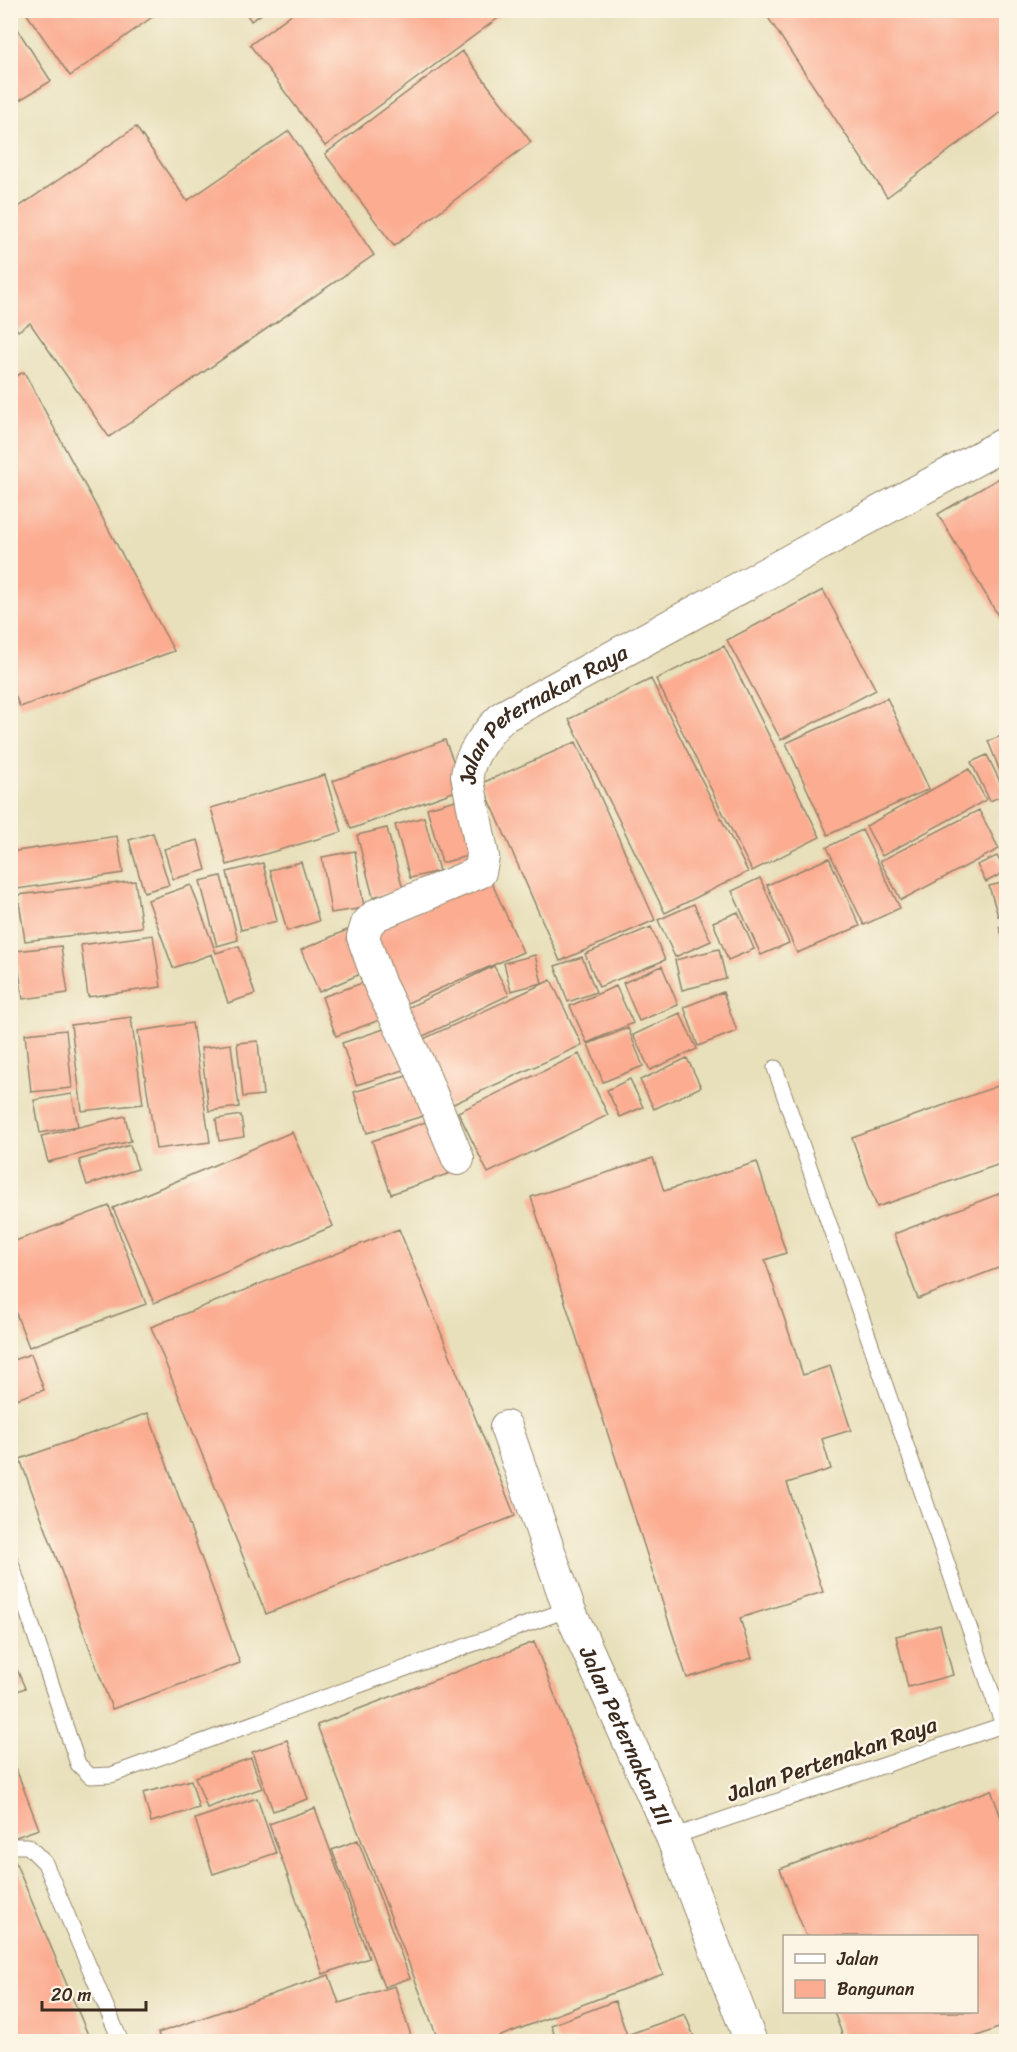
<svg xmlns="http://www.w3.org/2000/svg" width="1017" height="2052" font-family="Sriracha,sans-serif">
	<rect width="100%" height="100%" fill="#fcf5e5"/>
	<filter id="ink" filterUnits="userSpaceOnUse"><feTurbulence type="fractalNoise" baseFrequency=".0167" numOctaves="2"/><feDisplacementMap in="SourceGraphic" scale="12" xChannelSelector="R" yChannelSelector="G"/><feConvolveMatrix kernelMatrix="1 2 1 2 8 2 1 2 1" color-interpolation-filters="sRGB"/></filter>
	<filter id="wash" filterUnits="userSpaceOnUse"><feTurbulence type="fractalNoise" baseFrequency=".008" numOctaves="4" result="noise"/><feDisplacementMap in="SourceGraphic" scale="24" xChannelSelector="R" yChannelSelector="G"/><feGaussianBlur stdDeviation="1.35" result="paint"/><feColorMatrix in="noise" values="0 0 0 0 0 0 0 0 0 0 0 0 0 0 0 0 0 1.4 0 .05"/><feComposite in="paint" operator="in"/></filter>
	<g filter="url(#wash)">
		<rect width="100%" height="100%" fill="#e8e0bb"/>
		<g id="blocks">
			<path fill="#fbac91" d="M24,10h138l-92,66z
				M244,10h24l-17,11z
				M297,10h212l-184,136 -75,-101z
				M775,10h231v98l-119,89 -120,-181z
				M10,18l41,63 -41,25z
				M462,51l69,91 -137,104 -69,-92z
				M136,127l51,74 102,-70 85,124 -265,182 -79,-114 -12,8 -8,-11v-107z
				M24,372l150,279 -154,56 -10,-23v-305z
				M1006,474v155l-68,-115z
				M823,590l53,100 -95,50 -54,-100z
				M724,646l96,191 -68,34 -96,-192z
				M651,679l97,193 -83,41 -96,-194z
				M887,698l42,91 -101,46 -42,-92z
				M1006,734v52l-18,-45z
				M445,740l19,48 -113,41 -18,-48z
				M576,742l79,178 -95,41 -78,-178z
				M987,755l19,39 -16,7 -19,-39z
				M969,769l17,31 -104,56 -16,-30z
				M325,775l17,57 -115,33 -16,-57z
				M463,798l15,55 -36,10 -15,-55z
				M979,810l20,39 -98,51 -21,-39z
				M424,817l15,54 -29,7 -15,-53z
				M387,828l16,61 -30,8 -16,-62z
				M862,830l38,78 -36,17 -37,-78z
				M153,833l16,52 -25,7 -15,-52z
				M117,836l6,37 -112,17 -1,-38z
				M198,840l8,30 -33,9 -9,-30z
				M355,851l9,57 -33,5 -9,-56z
				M997,856l8,16 -19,10 -9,-17z
				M829,858l31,68 -63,27 -30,-68z
				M301,862l18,59 -32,10 -17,-61z
				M263,863l14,58 -36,9 -14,-58z
				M221,876l17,64 -21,6 -17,-65z
				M760,878l29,65 -28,12 -29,-64z
				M490,879l33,73 -118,52 -33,-73z
				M135,881l7,46 -117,14 -7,-46z
				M1006,882v32l-8,2 -9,-30z
				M191,885l25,68 23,-7 16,48 -27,9 -16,-49 -39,14 -25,-68z
				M694,904l17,37 -36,16 -17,-37z
				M738,912l16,37 -26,11 -15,-38z
				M1006,924v22l-7,-19z
				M651,927l14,33 -66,27 -14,-33z
				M347,930l18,42 -46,20 -18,-42z
				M153,935l8,52 -73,10 -7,-52z
				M61,946l7,47 -45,6 -7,-48z
				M719,949l7,30 -44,11 -7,-30z
				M535,955l7,28 -31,8 -7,-28z
				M582,957l14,35 -28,10 -13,-36z
				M494,966l15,29 -92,44 -14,-29z
				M662,966l16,39 -39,16 -16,-38z
				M374,979l14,38 -52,19 -14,-39z
				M551,980l31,65 -133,61 -30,-65z
				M616,986l17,37 -46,20 -17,-37z
				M723,992l14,39 -39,15 -14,-39z
				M680,1013l17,36 -47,21 -17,-35z
				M131,1017l12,87 -61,7 -11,-86z
				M192,1023l18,119 -54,7 -18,-118z
				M396,1025l14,43 -54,17 -14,-42z
				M628,1028l15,38 -40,16 -15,-38z
				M66,1030l6,58 -41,4 -6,-58z
				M258,1041l5,54 -20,2 -6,-54z
				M231,1044l8,63 -30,4 -8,-63z
				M579,1054l29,61 -120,58 -30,-61z
				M687,1058l14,29 -47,22 -14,-29z
				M420,1072l13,41 -66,20 -13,-41z
				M630,1079l13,28 -23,10 -13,-27z
				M1006,1083v79l-129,45 -25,-69z
				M72,1094l6,32 -38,7 -6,-33z
				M241,1115l3,22 -25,4 -3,-22z
				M125,1116l6,25 -83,21 -7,-26z
				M437,1118l19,53 -65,23 -19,-53z
				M292,1132l41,94 -179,77 -41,-95z
				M130,1145l8,24 -51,16 -8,-25z
				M653,1158l11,33 93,-29 29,91 -21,7 38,115 27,-9 21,64 -29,9 9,30 -44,14 36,109 -83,26 12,40 -65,20 -156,-481z
				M1006,1191v74l-88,34 -24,-65z
				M109,1206l37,98 -117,43 -19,-49v-55z
				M399,1229l116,287 -249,98 -115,-287z
				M31,1354l13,36 -34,11v-40z
				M148,1413l92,250 -128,46 -92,-250z
				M940,1625l13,50 -45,12 -12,-51z
				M534,1642l129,332 -178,68h-46l-122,-317z
				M10,1653l15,35 -15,6z
				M287,1740l21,59 -35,12 -21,-59z
				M10,1753l29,76 -29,10z
				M251,1758l11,30 -55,20 -12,-31z
				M191,1780l8,28 -48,14 -8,-29z
				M991,1790l15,41v194l-44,17h-117l-11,-30h142v-76h-170l-26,-67z
				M257,1798l19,55 -63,21 -18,-55z
				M315,1808l54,150 -46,16 -54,-150z
				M358,1840l52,138 -26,9 -52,-137z
				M14,1859l77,183h-81v-182z
				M329,1975l10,28 56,-17 18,56h-252l-3,-9z
				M615,2001l12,34 58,-21 11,28h-139l-6,-17z"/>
		</g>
	</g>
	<g filter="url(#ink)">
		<use href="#blocks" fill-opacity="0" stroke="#92856c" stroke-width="1.5"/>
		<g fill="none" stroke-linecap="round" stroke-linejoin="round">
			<g stroke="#92856c" stroke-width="17">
				<path id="service" d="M775,1068l228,657
					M10,1560l68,204 12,12 21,-1 458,-166
					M672,1837l334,-113
					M10,1846h18l17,17 76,179"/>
			</g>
			<g stroke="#92856c" stroke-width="34">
				<g id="minor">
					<path id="s1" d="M458,1159l-37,-90 -41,-84 -17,-48 4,-13 9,-9 104,-43 3,-15 -16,-81c1,-19 22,-47 37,-60l502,-273"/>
					<path id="s2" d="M506,1427l63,182 103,228 79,205"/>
				</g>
			</g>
			<use href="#service" stroke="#fff" stroke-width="15"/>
			<use href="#minor" stroke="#fff" stroke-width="32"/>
		</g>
	</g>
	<g text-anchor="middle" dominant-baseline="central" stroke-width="5" stroke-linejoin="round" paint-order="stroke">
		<g font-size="22" fill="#3b2a1e" stroke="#fcf5e5">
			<text stroke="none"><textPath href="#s1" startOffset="579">Jalan Peternakan Raya</textPath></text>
			<text stroke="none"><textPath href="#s2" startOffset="332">Jalan Peternakan III</textPath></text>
			<text transform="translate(832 1759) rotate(-19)">Jalan Pertenakan Raya</text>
		</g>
	</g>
	<rect width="1017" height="2052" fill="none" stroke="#fcf5e5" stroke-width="36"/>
	<rect x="783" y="1935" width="195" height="78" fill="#fcf5e5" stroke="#afa495" stroke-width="1.5"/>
	<rect x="795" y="1954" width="30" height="9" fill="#ffffff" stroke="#afa495" stroke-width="1.5"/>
	<text x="837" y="1965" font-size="18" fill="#3b2a1e">Jalan</text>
	<rect x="795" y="1980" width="30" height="18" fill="#fbac91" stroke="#afa495" stroke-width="1.5"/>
	<text x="837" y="1995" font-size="18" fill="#3b2a1e">Bangunan</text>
	<path d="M42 2001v9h104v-9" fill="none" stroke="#3b2a1e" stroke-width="3"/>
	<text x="51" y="2001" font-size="18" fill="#3b2a1e" stroke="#fcf5e5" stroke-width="4.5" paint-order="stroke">20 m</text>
</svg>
